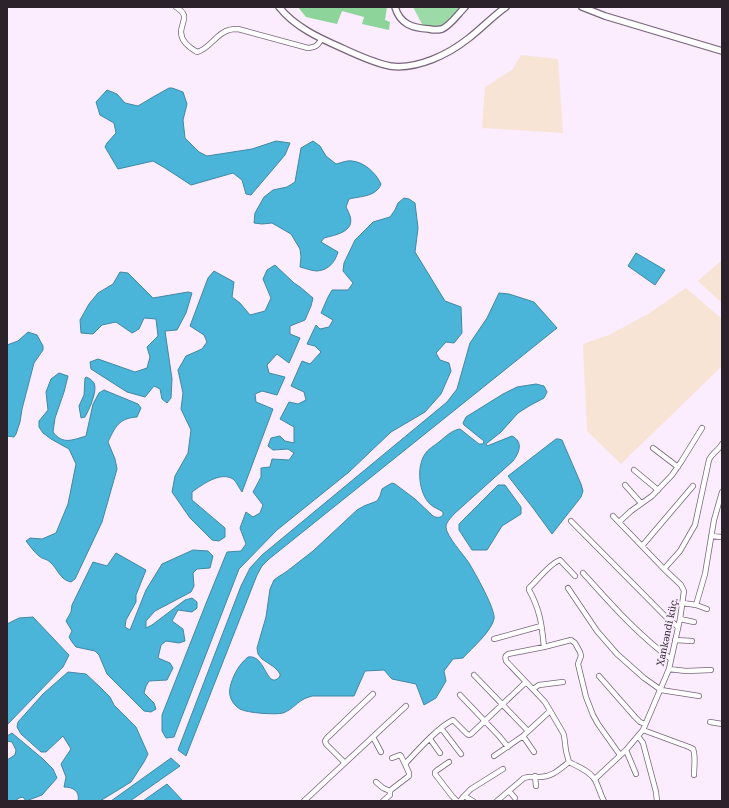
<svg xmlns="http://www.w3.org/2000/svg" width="729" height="808" font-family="'Roboto Serif',serif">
	<rect width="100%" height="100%" fill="#fbecfe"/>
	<path fill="#f8e4d5" d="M521,55l37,4 5,74 -81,-5 3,-41 27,-17z
		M722,260v43l-24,-22z
		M686,288l36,31v47l-101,98 -34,-33 -4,-87 26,-9 39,-21z"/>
	<path fill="#9cdba7" d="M413,7h48l-13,14 -7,5h-18z"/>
	<path fill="#8cd499" d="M298,7h89l-2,13 5,2 -1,8 -27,-6 2,-7 -22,-6 -5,13 -31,-7z"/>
	<path fill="#4bb4d9" stroke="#4188a5" d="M169,88h3l11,4 4,12 -4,16 2,18 14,14 8,4 45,-7 24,-8 14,2 -5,12 -34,40 -5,-1 -4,-14 -9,-7 -42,12 -26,-17 -12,-7 -35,8 -13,-22 2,-4 9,-10 -2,-10 -14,-8 -4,-13 11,-12 10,4 8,9 13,3 15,-9z
		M313,141l7,5 6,10 10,8c5,-1 11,-4 16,-3 12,1 24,12 29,23 -5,13 -20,12 -32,15l-3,8c1,2 3,6 4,9 5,16 -15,19 -26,22l-3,4 17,10c-3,10 -9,18 -21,19 -5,0 -12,-3 -17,-4l1,-10 -1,-8 -9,-15 -19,-11 -10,1 -8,-1 1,-10 9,-16 9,-7 14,-3 8,-5 6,-34z
		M404,198l5,1 6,4 3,25 -3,24 30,49 16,6 1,26 -8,10 -8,-1 -10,11 4,7 9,3 2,8 -10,23 -16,18 -34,20 -42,40 -72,58 -38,39 -65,168 -8,1 -4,-7v-16l45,-114 20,-49 14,-1 5,-7 -6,-16 6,-16 7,5 7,-4 3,-8 -10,-13 8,-15v-9l9,-1 2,-8 17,1 5,-7 -6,-4 -15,1 -5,-4 3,-8 9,-2 5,5 9,2v-16l-14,-8 9,-17 9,2 8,-4 -2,-8 -13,-6 11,-25 8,3 11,-12 -6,-6 -8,-2 9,-19 4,4 9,-2 4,-7 -12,-7 7,-16 4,-7h16l5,-7 -10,-12 1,-8 11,-23 18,-18 17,-5 5,-7 3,-7z
		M636,253l29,17 -10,15 -27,-19z
		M275,265l19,18 6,4 13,11 -2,8 -6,14 -15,6v8l10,4 -11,25 -12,-9 -10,11 2,8 16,4 -8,18 -15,-4 -7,3 1,8 17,7 -31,83c-3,-4 -6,-11 -9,-13 -13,-8 -31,6 -41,13v8l33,28v9l-6,4 -7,-1 -22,-22 -18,-26 3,-16 13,-23 3,-23 -10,-21 2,-16 -5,-23 8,-14 16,-7 5,-7 -3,-7 -14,-9 18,-48 6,-7 20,11 -2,15 8,6 10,12 15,-4 6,-13 -8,-19 4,-9z
		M120,272l8,1 25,25 35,-6 4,1 -6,20 -9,17 -12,1 7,48 -1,19 -4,5 -5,-4 -2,-10 -6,-3 -9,11 -18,-5 -36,-23 -1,-7 8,-3 37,13 12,-4 3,-11 -3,-10 11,-11 -2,-17 -12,-1 -5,11 -7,4 -16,-11 -14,3 -9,9 -12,-1 -1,-13 9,-16 9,-11 15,-9z
		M499,293l10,1 25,8 23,26 -288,231 -7,7 -5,9 -71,181 -8,-6 63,-164 9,-18 12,-13 185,-153 10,-13 13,-46 17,-25z
		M28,332l9,3 6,11v4l-9,13 -12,46 -2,13 -4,12 -2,3 -7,-1v-91l11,-4z
		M59,373l9,3 -4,16 -9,26 -2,14c10,13 19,8 33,4l7,-32 6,-11 5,-3 34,14 3,4 -4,9c-18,1 -22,10 -29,25l7,17 2,10 -15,53 -27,57 -4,3c-11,-2 -13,-13 -21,-20 -3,-3 -8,-3 -11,-6 -5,-4 -9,-10 -13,-15l4,-3 12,1 14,-6 12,-29 8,-40 -7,-15 -18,-10 -8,-6 -4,-6v-6l9,-11 -2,-18 5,-13z
		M86,377c3,1 6,3 8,6 4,7 -5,27 -9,34l-4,1 -2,-12 5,-11 1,-17z
		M536,384l8,2 3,6 -3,6 -15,8 -11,7 -17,19 -15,12 1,2 25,-10c12,6 7,17 1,25l-59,53c-3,4 -8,8 -8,13 0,9 18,28 23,36 6,10 27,47 25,56 -3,13 -22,29 -31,39l-10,1 -9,12 2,10 -10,17 -12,7 -8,-21 -24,-5 -8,-9 -19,1 -11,25h-42c-2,1 -4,1 -6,2 -8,3 -14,12 -23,15 -8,2 -36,0 -43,-4 -7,-4 -12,-13 -10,-21 2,-11 9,-24 18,-31 13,-2 16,15 23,22 4,2 6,1 9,-3v-2l-2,-3 -4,-4 -12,-8 -4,-5 -1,-6 9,-31 4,-28 4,-9 4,-3 8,-5 27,-21 44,-41 7,-4 13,-5 3,-5 2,-7 3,-2 7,-4 3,1 20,15 18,17c4,2 7,2 10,-1v-3c-4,-3 -9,-4 -13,-8 -11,-10 -14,-37 -5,-50 3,-5 9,-8 14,-12 6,-5 13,-12 21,-13l19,15h4l1,-3 -20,-16 -1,-2 3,-6 37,-23 14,-7z
		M556,439h3l3,1 19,44 2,7 -2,6 -29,37 -19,-26 -25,-32z
		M498,485h7l16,22v7l-19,12 -15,24h-15l-13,-20v-6z
		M193,550l15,1 5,5 -3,12 -13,1 -4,4 1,13 -3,6 -36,19 -9,10v7l6,-3 33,-25 7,-2 5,4v6l-5,4 -14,-2 -6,11 11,8 2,12 -6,2 -13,-2 -5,4 -3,13 12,5 3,5 -6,12 -18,1 -3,5 -2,7 10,10 2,6 -5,3 -7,-1 -37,-37 -8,-19 -4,-4 -19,-4 -4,-5 -3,-5 3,-6 -6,-10 5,-9 1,-7 21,-43 14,4 9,-13 30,17 -10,25v7l-10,18 -1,7 5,3 16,-40 16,-26z
		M33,617l36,38 -6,12 -56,58v-101l12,-6z
		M68,672l18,2 14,13 10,10 4,8 22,22 12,27 -4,8 -13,20 -31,19h-22c2,-10 -5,-14 -14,-14l2,-10 -5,-13 10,-15 -8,-13 -17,16h-5l-20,-18 -4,-7 1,-5 25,-28z
		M12,733l31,26 10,10 4,9 -15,17 -16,6 -3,-4 -4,1 -4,3h-8v-41l8,-5 1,-5 -4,-8 -5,-1v-5z
		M171,758l9,8 -50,35h-19z
		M167,784l16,17h-40z"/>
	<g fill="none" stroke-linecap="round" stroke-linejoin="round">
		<g stroke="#78647c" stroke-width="6">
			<path id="minor" d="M176,7c14,9 6,13 5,25 0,9 9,16 16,20 13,-3 19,-19 32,-22 3,-1 6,-1 9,-1l70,19c8,-1 9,-2 13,-8
				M653,448l25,19
				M634,470l24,20
				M625,485l16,18
				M571,521l94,95 13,11
				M619,522l12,-11 21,-15 20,-21 9,-13 21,-34
				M711,536l11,1
				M642,546l51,-60
				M664,569l16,-18 15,-26 14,-65c3,-7 10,-10 13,-16
				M583,573c27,30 55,62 88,86
				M568,588l29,43 20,23 27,24 17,12 38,6
				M683,603l13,2 9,-31 9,-54 8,-28
				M696,605l11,4
				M680,619l14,3
				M494,639l47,-13
				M675,640l17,1
				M544,647c-2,-21 -4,-38 -15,-57v-2c9,-8 20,-24 31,-28l15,16
				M669,669l17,2 25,-1
				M474,675l54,56
				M599,676l36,41 5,5 5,2
				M533,689l6,-4 24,-3
				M460,695l39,41 9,11
				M710,722l12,2
				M441,728l20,26
				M643,730l46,17 4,2c3,7 1,18 1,26
				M523,736l11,16
				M638,736l5,7 13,49 1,9
				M373,737l8,15
				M430,739l10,14
				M626,750l10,24
				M494,756l29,-20 27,-25
				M392,758l8,-3 1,1 4,8
				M449,762l-13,9 -1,1v2l17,22 5,5
				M569,762l-3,-11 -2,-16 -2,-4 -17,-29 -39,-41c-1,-4 -1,-5 2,-7l36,-7 27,-7 4,3 5,9 1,4 -3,8 8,33 7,18 5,9 22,31
				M345,763l-19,-19 -1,-3 2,-3 46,-44
				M535,776l1,10
				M595,779l31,-29 17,-20 26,-61 11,-50 4,-28 -3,-6 -17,-16 -51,-53
				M376,782l7,6 7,3
				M509,791l6,7
				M463,797l8,-8 32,-20
				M304,801l102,-95
				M383,801l7,-6v-4l2,-2 17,-13v-3l-4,-9c12,-13 32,-36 48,-44l14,14 2,1 2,-1 55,-52
				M460,801l3,-4h3l7,4
				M497,801l27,-23c6,-2 11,-1 16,-1 12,0 20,-8 29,-15 8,4 21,9 26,18 4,7 5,14 9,21"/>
		</g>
		<g stroke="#78647c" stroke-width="8">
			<path id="tertiary" d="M279,7c16,20 40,31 63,41 15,7 32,15 48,18 27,4 59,-12 79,-28 13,-10 24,-22 37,-31
				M395,7c5,17 17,21 34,22 4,1 9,1 13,0 9,-4 16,-15 23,-22
				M582,7l23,9 117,35"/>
		</g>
		<use href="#minor" stroke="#fff" stroke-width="4.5"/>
		<use href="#tertiary" stroke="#fff" stroke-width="5.5"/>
	</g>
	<g text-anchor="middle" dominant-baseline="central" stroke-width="3.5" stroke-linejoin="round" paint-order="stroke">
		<g font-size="10" fill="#2b222c" stroke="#fbecfe">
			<text transform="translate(667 632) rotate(-78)">Xankəndi küç.</text>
		</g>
	</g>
	<rect width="729" height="808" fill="none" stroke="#2b222c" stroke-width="16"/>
</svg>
